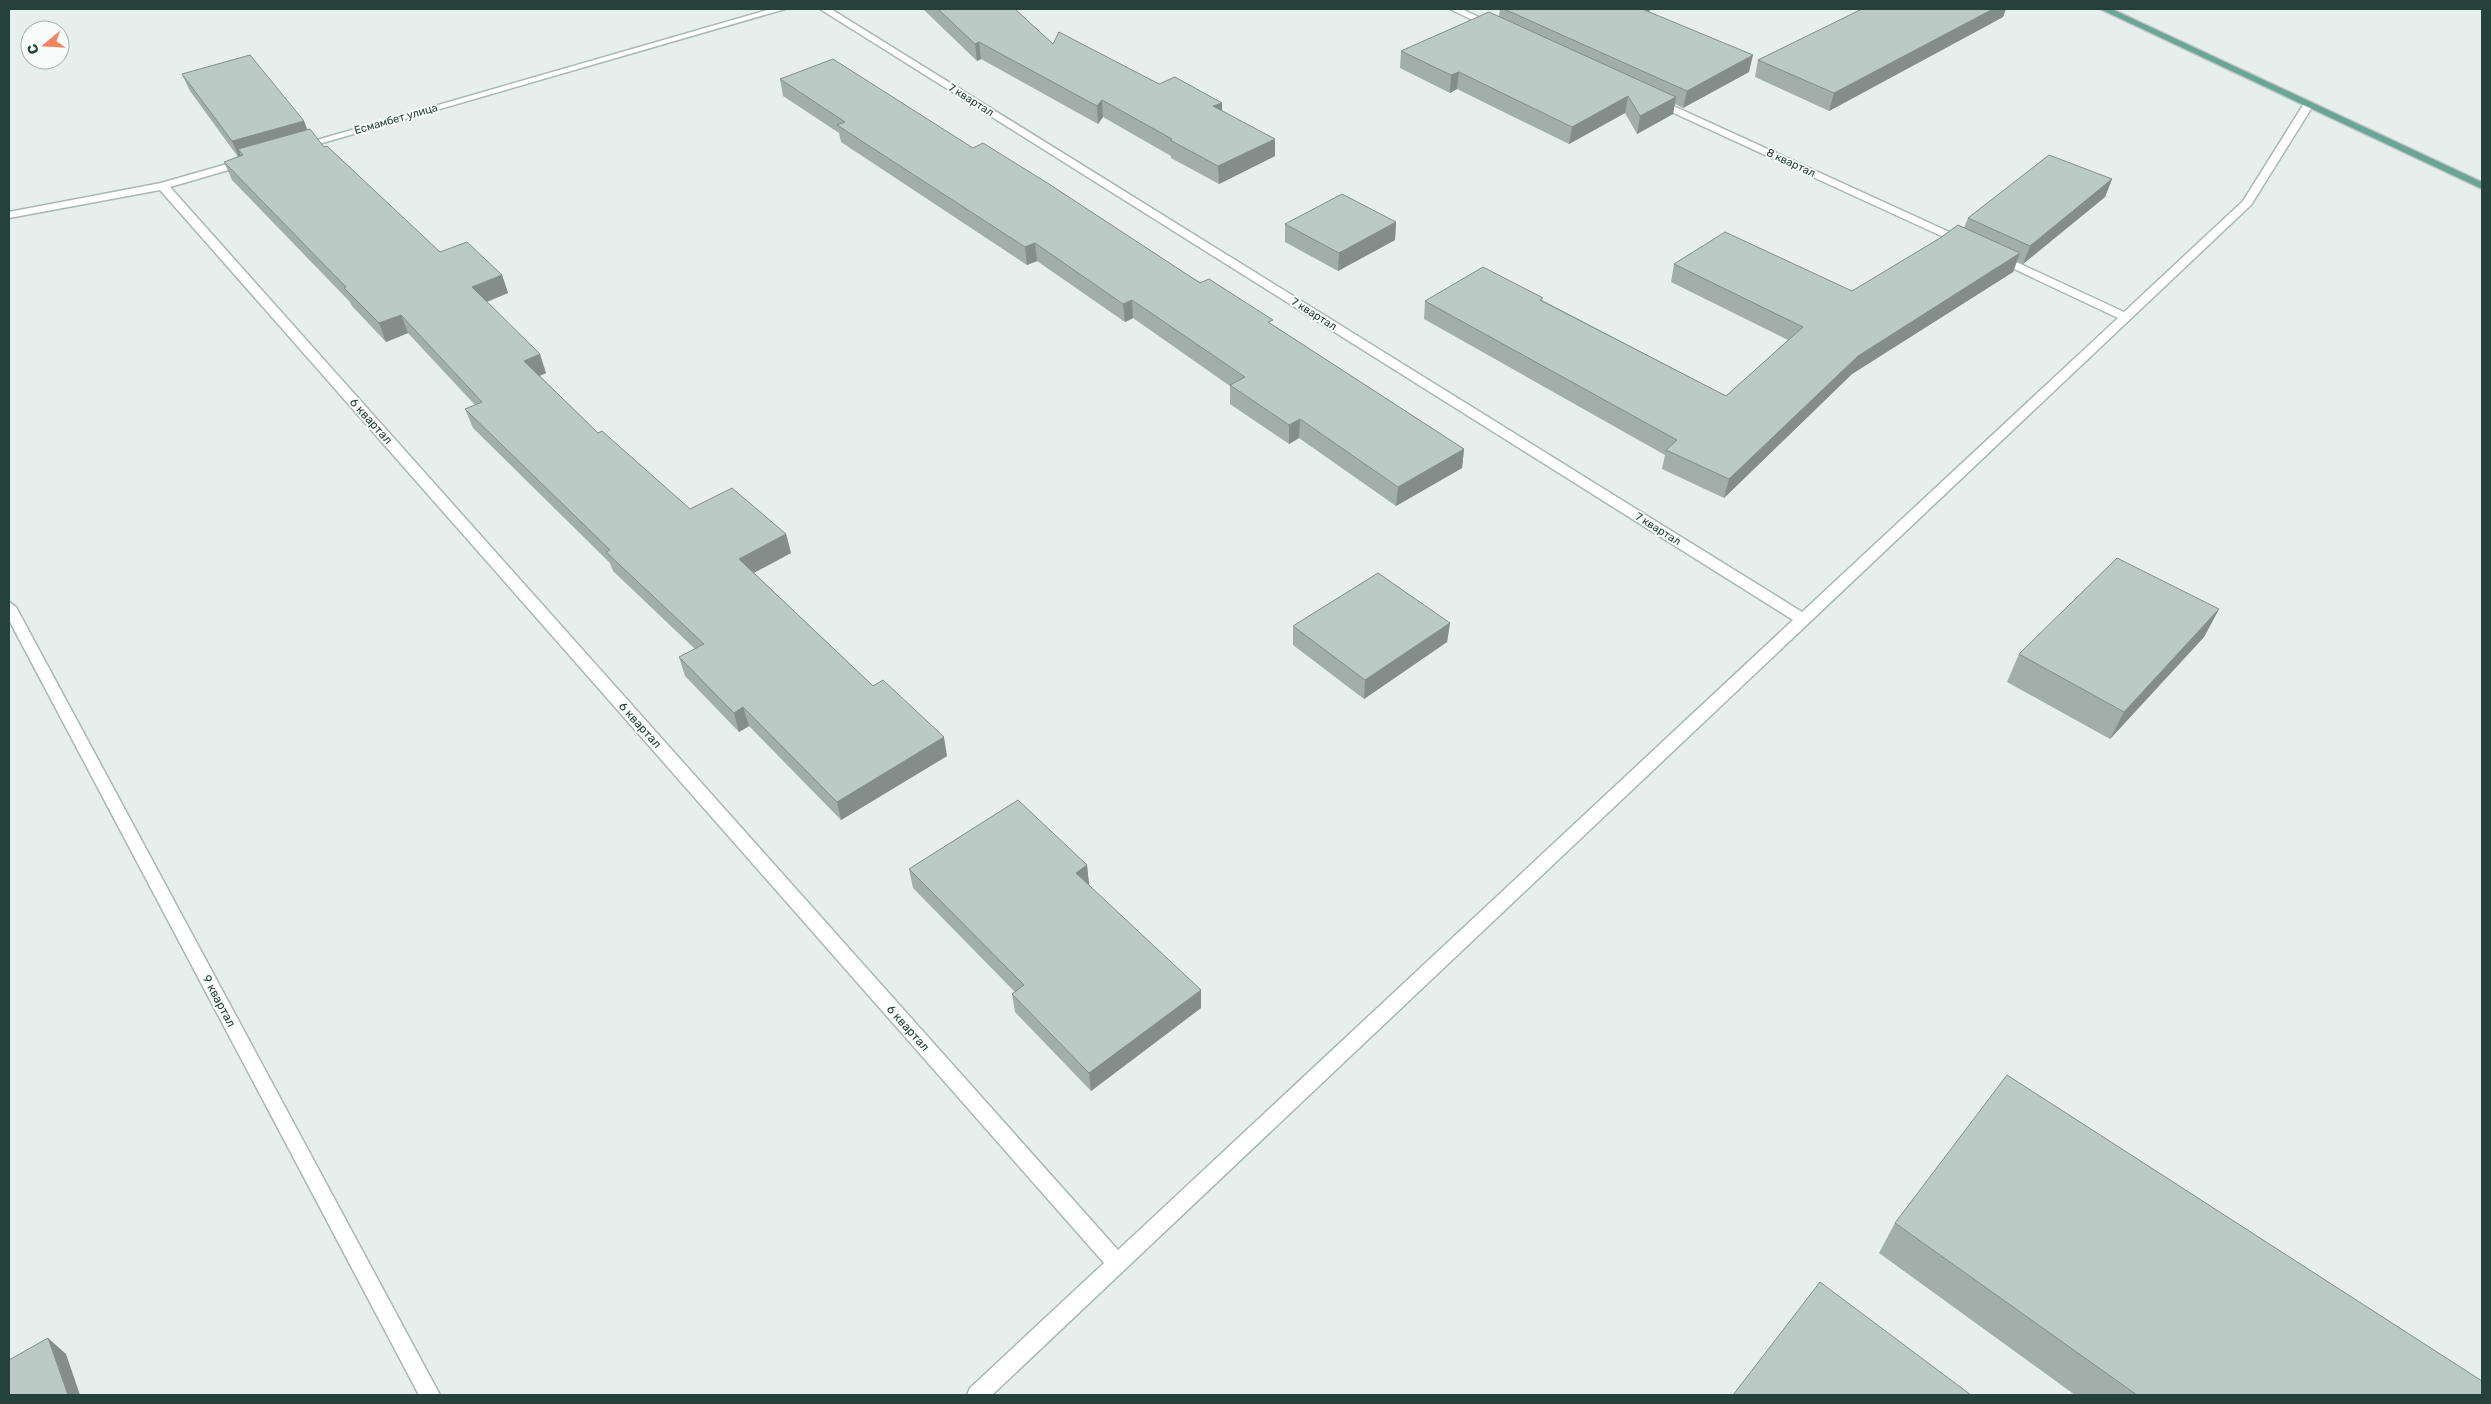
<svg xmlns="http://www.w3.org/2000/svg" width="2491" height="1404" font-family="Rubik,sans-serif">
	<rect width="100%" height="100%" fill="#e6efeb"/>
	<g fill="none" stroke-linecap="round" stroke-linejoin="round">
		<g stroke="#a8b8b2" stroke-width="3">
			<path id="minor" d="M771,9h14l-480,139 -4,1 -5,-3z
				M820,9h11l971,603 316,-294 -125,-59v-4h8l123,57 119,-111 62,-99 9,2 -63,101 -1259,1190h-25l3,-7 134,-125 -944,-1073 -151,28v-6l152,-29 80,-23h8v4l-79,23 948,1063 675,-630z
				M1450,9h12l35,17 -8,2z
				M1656,98l313,143 2,2 -2,2h-8l-309,-142v-4z
				M9,602l7,5 424,788h-21l-410,-775z"/>
		</g>
		<g stroke="#c2cac8" stroke-width="3">
			<path id="major" d="M2100,9h12l370,173v7z"/>
		</g>
		<use href="#minor" fill="#fff" fill-rule="evenodd"/>
		<use href="#major" fill="#6aa596" fill-rule="evenodd"/>
	</g>
	<path fill="#a1aea9" d="M923,9h92l38,35 106,40 63,27 53,45 -56,28 -48,-26v-2l-68,-39 -5,7 -117,-65 -4,2z
		M1500,9h150l-1,3 100,60 -66,36 -8,-4 -2,10 -36,20 -12,-21 -56,31 -112,-55 -7,4 -50,-25 1,-17 98,-35z
		M2003,17l-174,94 -74,-34 3,-17z
		M182,74l122,47 3,9 17,17 116,105 62,23 6,18 -21,9 59,71 -6,3 58,57 92,76 96,25 5,19 -37,20 193,183 -106,64 -92,-94 -10,6 -54,-56 -6,-19 16,-8 -82,-78 -3,-8 -137,-135 -8,-19 10,-4 -67,-72 -22,9 -34,-36 -2,-4 -118,-122 -8,-18 14,-5 -48,-66z
		M780,79l193,69 300,177 191,124 -2,19 -66,38 -97,-68 -10,6 -59,-40v-18l-97,-68 -8,4 -88,-61 -10,4 -186,-123 -2,-9 -56,-37z
		M2112,179l-7,18 -82,67 -6,-3 -4,11 -161,102 -128,124 -62,-29 3,-14 -241,-136 1,-18 117,-1 184,96 62,-56 -117,-58 3,-18 178,27 112,-63 4,-10z
		M1396,222l-1,18 -57,31 -53,-29v-18z
		M2219,609l-15,28 -94,102 -103,-57 12,-28z
		M1450,623l-3,19 -83,57 -71,-54v-19z
		M1087,865l2,19h-1l113,124 -110,83 -76,-79 -3,-18 3,-2 -102,-104 -4,-19z
		M1895,1223l587,172h-407l-196,-142z"/>
	<path fill="#838d89" d="M1642,9h8l-2,13z
		M1993,9h13l-3,8 -174,94 5,-18z
		M979,42l2,17 -4,2 -2,-17z
		M1753,55l-4,17 -66,36 4,-17z
		M1459,72l-2,17 -7,4 1,-18z
		M1628,96l-3,17 -56,31 3,-17z
		M1676,97l-3,17 -36,20 3,-18z
		M1102,100l1,17 -5,7 -1,-18z
		M1222,103v17l-9,-14z
		M304,121l7,18 -68,16 -5,-6 4,9 -2,1 -8,-18z
		M1275,139v17l-56,28 -1,-18z
		M2112,179l-7,18 -82,67 7,-18z
		M1396,222l-1,18 -57,31 1,-18z
		M1035,243l2,18 -10,4 -2,-18z
		M2020,253l-7,19 -161,102 -128,124 5,-19 129,-123z
		M502,275l6,18 -30,12 -6,-18z
		M1132,300l1,18 -8,4 -2,-18z
		M401,315l7,18 -22,9 -7,-19z
		M540,354l6,19 -15,6 -7,-18z
		M1300,419l-1,19 -10,6v-19z
		M1464,449l-2,19 -66,38 2,-19z
		M786,534l5,19 -47,25 -5,-19z
		M2219,609l-15,28 -94,102 14,-27z
		M1450,623l-3,19 -83,57 1,-19z
		M743,707l6,19 -10,6 -5,-19z
		M944,737l3,19 -106,64 -4,-18z
		M1087,865l2,19 -11,8 -2,-19z
		M1201,990v18l-110,83 -2,-18z
		M48,1338l18,16 14,41h-12z"/>
	<path fill="#bbcac4" stroke="#838d89" d="M938,9h77l38,35 6,-12 100,52 16,-7 47,26 -9,3 62,33 -57,27 -48,-26 2,-1 -70,-39 -5,6 -118,-64 -4,2z
		M1504,9h138l111,46 -66,36z
		M1862,9h131l-159,84 -76,-33z
		M1489,12l187,85 -36,19 -12,-20 -56,31 -113,-55 -8,3 -50,-24z
		M250,55l54,66 -72,20 -50,-67z
		M833,59l140,89 10,-5 66,41 151,99 9,-4 64,41 -5,2 196,127 -66,38 -98,-68 -11,6 -59,-40 15,-8 -113,-77 -9,4 -88,-61 -10,4 -188,-122 8,-3 -65,-43z
		M310,129l14,18 3,-1 113,106 27,-10 35,33 -30,12 68,67 -16,7 74,72 4,-2 88,78 42,-21 54,46 -47,25 134,127 10,-6 61,57 -107,65 -94,-95 -9,6 -55,-56 25,-13 -98,-92 4,-2 -145,-141 17,-7 -81,-87 -22,8 -35,-35 2,-1 -122,-125 19,-7 -5,-6z
		M2049,155l63,24 -82,67 -62,-28z
		M1342,194l54,28 -57,31 -54,-29z
		M1958,225l62,28 -162,103 -129,123 -63,-29 11,-10 -252,-139 58,-34 60,31 -3,2 186,96 77,-69 -129,-63 51,-32 127,59 88,-53z
		M2117,558l102,51 -95,103 -105,-58z
		M1378,573l72,50 -85,57 -72,-54z
		M1018,800l69,65 -11,8 125,117 -112,83 -77,-79 12,-9 -115,-116z
		M2007,1075l475,306v14h-345l-242,-172z
		M1820,1282l151,113h-238z
		M48,1338l20,57h-59v-35z"/>
	<g text-anchor="middle" dominant-baseline="central" stroke-width="4" stroke-linejoin="round" paint-order="stroke">
		<g font-size="11" fill="#24423a" stroke="#f7fbf9">
			<text transform="translate(971 100) rotate(32)">7 квартал</text>
			<text transform="translate(396 119) rotate(-16)">Есмамбет улица</text>
			<text transform="translate(1791 163) rotate(25)">8 квартал</text>
			<text transform="translate(1314 314) rotate(32)">7 квартал</text>
			<text transform="translate(1658 529) rotate(32)">7 квартал</text>
		</g>
		<g font-size="12" fill="#24423a" stroke="#f7fbf9">
			<text transform="translate(371 421) rotate(48)">6 квартал</text>
			<text transform="translate(640 725) rotate(48)">6 квартал</text>
			<text transform="translate(219 1001) rotate(62)">9 квартал</text>
			<text transform="translate(908 1028) rotate(48)">6 квартал</text>
		</g>
	</g>
	<rect width="2491" height="1404" fill="none" stroke="#24423a" stroke-width="20"/>
	<g transform="translate(45 45) rotate(252)"><circle r="24" fill="#f7fbf9" stroke="#a3b1ad"/>
	<path d="M0-4L9 19L0 12L-9 19Z" fill="#f4845f"/>
	<text y="-8" font-size="14" font-weight="bold" text-anchor="middle" fill="#24423a">С</text>
	</g>
</svg>
